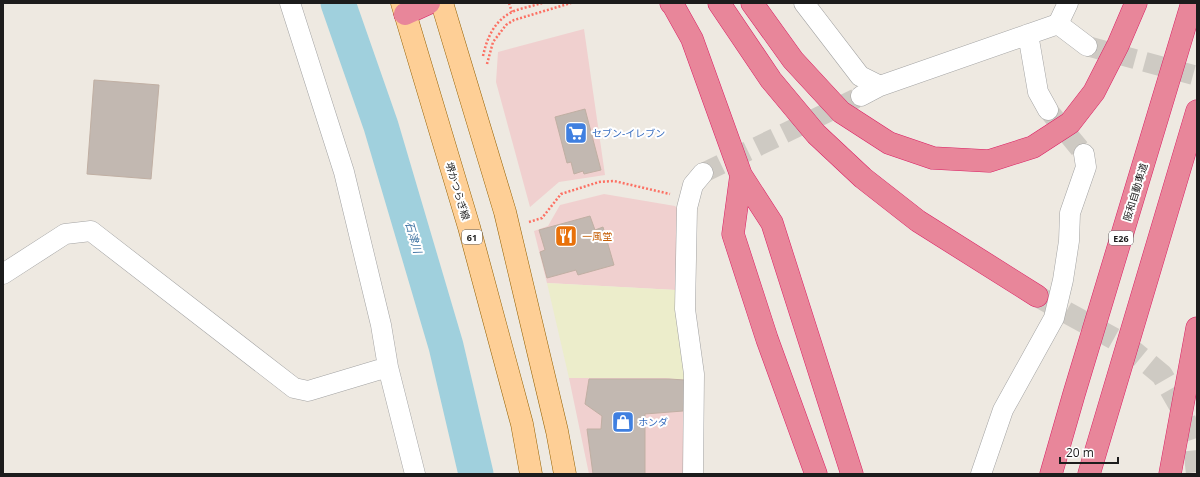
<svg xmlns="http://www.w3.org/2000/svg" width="1200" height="477" font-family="'Open Sans','Noto Sans JP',sans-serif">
	<rect width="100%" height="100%" fill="#eee9e1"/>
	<path fill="#f0d0cf" d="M584,29l21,146 -46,7 -29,25 -34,-125 2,-30z
		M604,194l71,12 6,6 -5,78 -129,-7 -13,-52 14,-5 12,-21z
		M569,378h97l19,2v94h-96z"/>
	<path fill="#ecedcb" d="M547,283l129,7 9,90 -19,-2h-97z"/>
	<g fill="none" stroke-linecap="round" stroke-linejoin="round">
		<path stroke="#a0d0dd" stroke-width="35" d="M338,3l43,123 65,220 30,128"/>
	</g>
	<path fill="#c2b8b1" stroke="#c0afa3" d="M94,80l65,5 -8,94 -64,-5z
		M585,109l16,61 -17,4 -1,-3 -9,3 -3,-12 -4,1 -12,-46z
		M590,216l5,14 8,-3 11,38 -36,10 -2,-5 -29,8 -7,-26 5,-2 -6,-20z
		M589,379h80l16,1 -2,31 -38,3v60h-52l-6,-45h14l1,-13 -17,-12z"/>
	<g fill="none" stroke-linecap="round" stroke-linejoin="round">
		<path stroke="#cecac3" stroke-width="20" stroke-dasharray="20 10" stroke-linecap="butt" d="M1087,46l110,30
			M1048,110l36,44
			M703,173l158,-77"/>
		<path stroke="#cecac3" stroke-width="22" stroke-dasharray="22 11" stroke-linecap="butt" d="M1037,296l90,50 35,29 19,33 13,38 3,28"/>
		<g stroke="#a3a3a3" stroke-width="21">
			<path id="minor" d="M290,3l54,169 37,153 7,42 27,107
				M804,3l56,73 20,10 178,-62 10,-21
				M1058,24l29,22
				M1028,34l10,58 10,18
				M861,96l19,-10
				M3,274l62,-40 26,-3 203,157 14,3 80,-24
				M693,474l1,-100 -9,-65 2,-101 6,-23 10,-12
				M981,474l22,-64 51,-92 9,-38 6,-39 1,-28 16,-46 -2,-13"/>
		</g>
		<g stroke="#946000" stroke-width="23">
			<path id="major" d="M402,3l67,224 53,197 9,50
				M442,3l63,209 52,219 8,43"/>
		</g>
		<g stroke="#da2064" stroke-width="23">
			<path id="highway" d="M671,3l2,2 19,34 49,136 31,48 80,251
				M719,3l52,77 45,54 47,44 55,43 119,75
				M752,3l41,57 48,52 48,31 44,15 56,3 44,-14 37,-24 24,-31 24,-47 18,-42
				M405,14l24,-11
				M741,175l-8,59 34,105 49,135
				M1051,474l23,-80 118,-391
				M1089,474l108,-363
				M1170,474l27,-146"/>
		</g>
		<path stroke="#fc7063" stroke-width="2.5" stroke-dasharray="2 2" stroke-linecap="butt" d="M509,3l3,9
			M483,56c4,-18 11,-35 29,-44 9,-4 21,-6 30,-9
			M487,64l6,-22 13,-17 8,-5 57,-17
			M529,222l13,-4 19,-24 38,-12 15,-1 56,13"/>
		<use href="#minor" stroke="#fff" stroke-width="20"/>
		<use href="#major" stroke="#fecf96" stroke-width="22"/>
		<use href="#highway" stroke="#e8869a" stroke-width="22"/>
	</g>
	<defs>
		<g id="supermarket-square" transform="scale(1.15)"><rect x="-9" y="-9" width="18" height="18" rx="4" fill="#3f7fe0" stroke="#fff"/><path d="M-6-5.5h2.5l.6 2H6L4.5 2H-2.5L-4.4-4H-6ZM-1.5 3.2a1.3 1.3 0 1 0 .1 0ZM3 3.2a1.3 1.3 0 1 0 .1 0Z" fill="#fff"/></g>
		<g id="restaurant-square" transform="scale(1.15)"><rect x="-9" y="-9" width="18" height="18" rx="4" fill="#e8710a" stroke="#fff"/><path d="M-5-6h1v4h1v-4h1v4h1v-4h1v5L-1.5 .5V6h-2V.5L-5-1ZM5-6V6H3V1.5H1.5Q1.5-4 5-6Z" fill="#fff"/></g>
		<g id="shop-square" transform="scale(1.15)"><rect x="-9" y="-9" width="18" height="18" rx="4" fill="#3f7fe0" stroke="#fff"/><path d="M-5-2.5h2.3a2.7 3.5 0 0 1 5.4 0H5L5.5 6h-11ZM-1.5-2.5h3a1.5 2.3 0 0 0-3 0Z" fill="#fff"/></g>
	</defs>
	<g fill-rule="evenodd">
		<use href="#supermarket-square" x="576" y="133"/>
		<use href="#restaurant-square" x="566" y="236"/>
		<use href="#shop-square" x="623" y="422"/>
	</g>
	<g text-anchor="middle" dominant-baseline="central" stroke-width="4" stroke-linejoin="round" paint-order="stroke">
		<g fill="#fff" stroke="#606060" stroke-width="1">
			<rect x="462" y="230" width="20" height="14" rx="3"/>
			<rect x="1109" y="231" width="24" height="14" rx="3"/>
		</g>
		<g font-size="9" font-weight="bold" fill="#1c1c1c">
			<text x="472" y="237">61</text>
			<text x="1121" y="238">E26</text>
		</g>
		<g font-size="10" fill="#366cbe" stroke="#fff" text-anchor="start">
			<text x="592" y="133">セブン-イレブン</text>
			<text x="638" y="422">ホンダ</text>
		</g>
		<g font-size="10" fill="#1c1c1c" stroke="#fff">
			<text transform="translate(458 191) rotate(73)">堺かつらぎ線</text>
			<text transform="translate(1135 192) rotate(-73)">阪和自動車道</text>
		</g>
		<g font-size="10" fill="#c56008" stroke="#fff" text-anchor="start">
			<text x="582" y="236">一風堂</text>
		</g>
		<g font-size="11" font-style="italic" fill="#4477a5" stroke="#fff">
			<text transform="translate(414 237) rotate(74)">石津川</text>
		</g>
	</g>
	<rect width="1200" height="477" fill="none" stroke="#1c1c1c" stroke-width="8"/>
	<path d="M1060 457v6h58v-6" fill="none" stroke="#1c1c1c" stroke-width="2"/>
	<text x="1066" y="457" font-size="12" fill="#1c1c1c" stroke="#ffffff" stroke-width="3" paint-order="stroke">20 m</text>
</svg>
